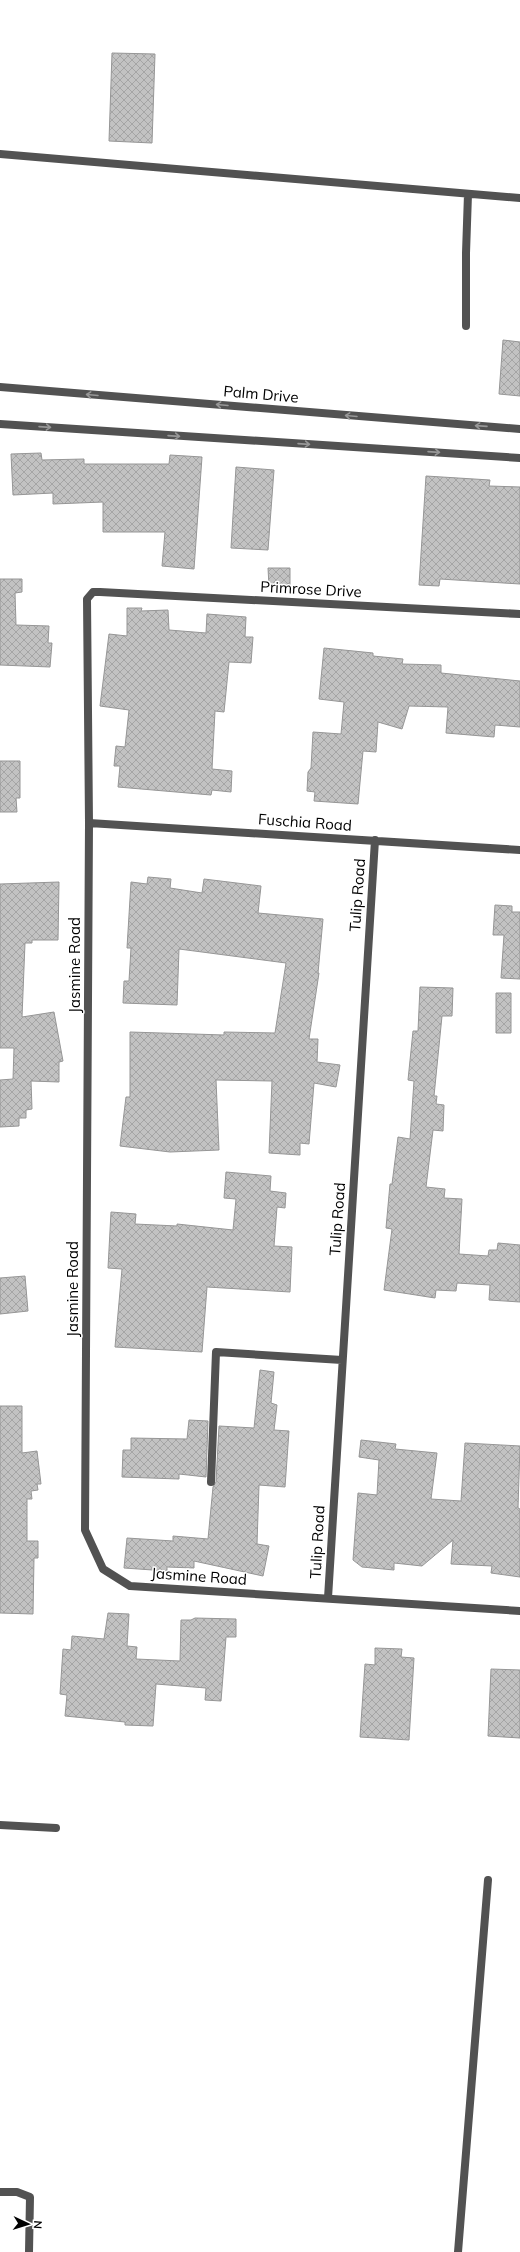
<svg xmlns="http://www.w3.org/2000/svg" width="520" height="2252" font-family="Mulish,sans-serif">
	<defs>
		<pattern id="building-cross-hatch" width="8" height="8" patternUnits="userSpaceOnUse"><rect width="8" height="8" fill="#c2c2c2"/><path d="M0 0l8 8M0 8l8-8" fill="none" stroke="#a5a5a5"/></pattern>
	</defs>
	<rect width="100%" height="100%" fill="#fff"/>
	<path fill="url(#building-cross-hatch)" stroke="#969696" d="M112,53l43,1 -3,89 -43,-2z
		M503,340l17,2v54l-21,-2z
		M41,453l1,7 42,-1v5h85l1,-9 32,2 -8,112 -32,-3 3,-34h-62v-30l-50,2v-11l-40,2 -2,-41z
		M236,467l38,3 -6,80 -37,-2z
		M426,476l64,4 -1,6 31,1v97l-80,-5 -1,7 -20,-1z
		M268,568h22v17l-21,1z
		M0,579h22v13l-7,1 1,32 33,1 -1,17h4l-2,24 -50,-2z
		M127,608h15l-1,3 27,-1 1,20 37,3 1,-19 39,3 -1,20h8l-2,26 -22,-1 -5,50 -9,-1 -3,58 20,2 -1,21 -19,-2 -1,5 -93,-8 2,-21h-6l2,-20 9,1 4,-37 -29,-4 9,-72 18,2z
		M324,648l49,5v3l30,3 -1,5 39,1v8l79,8v46l-25,-2 -1,12 -48,-4 2,-26 -39,-1 -7,23 -24,-7 -2,30 -13,-1 -5,53 -44,-3 1,-9 -8,-1 1,-19 3,-4 2,-36 28,2 3,-32 -25,-3z
		M0,761h20v37h-4l1,14h-17z
		M148,877l23,2 -1,9 32,5 2,-14 57,7 -3,27 65,6 -5,54h1l-10,66h9l-1,23 23,3 -4,22 -22,-4 -5,61 -9,-1v12l-31,-2 3,-72 -56,-1 3,70 -49,2 -50,-6 6,-49h4v-65l94,3v-3l51,1 11,-70 -107,-14 -2,56 -54,-2 1,-22h5l2,-33h-4l4,-66 16,2z
		M59,882l-1,58h-26v3h-7l-3,74 32,-5 9,49 -4,1v20l-28,-1 1,28 -6,1v8h-7v8l-19,1v-47l13,-1 1,-31h-14v-164z
		M495,905l17,1v6h8v67l-19,-1 3,-43h-11z
		M420,987l33,1 -1,28h-10l-8,80h3l-1,8 8,1 -1,26 -10,-1 -7,57 19,2 -1,9 18,1 -3,55 29,2 1,-6h8l1,-7 22,2v57l-31,-2 1,-15 -33,-2 -1,8 -20,-1 -1,8 -51,-8 8,-61 -6,-1 4,-44h2l6,-47 12,2 4,-58 -6,-1 5,-49h5z
		M496,993h15v40h-15z
		M226,1172l45,4 -1,15 16,2 -1,15 -8,-1 -3,39 18,1 -2,45 -83,-5 -5,65 -87,-5 7,-78 -14,-1 3,-56 25,2 -1,10 42,2v-2l56,6 3,-31 -12,-1z
		M25,1276l3,35 -28,3v-36z
		M260,1370l14,2 -3,31 6,2 -3,25 15,1 -4,56 -26,-2 -2,59 12,2 -6,30 -69,-15v7l-27,-1v4l-43,-3 3,-30 46,3v-5l35,3 5,-52 3,-5 3,-56 35,2z
		M0,1406h22v47l15,-2 4,33h-4l1,6 -7,1 1,8h-5v42h11v17h-4l-1,56 -33,-1z
		M189,1420l19,1 -2,56 -27,-3v5l-57,-2 1,-27h8v-12l56,1z
		M361,1440l35,4 -1,5 42,4 -6,46 30,2 4,-58 55,3 -2,62 2,1v68l-29,-4 1,-7 -41,-2 2,-24 -31,26 -28,-3v7l-32,-3 -9,-7 5,-67 19,2 2,-35 -20,-3z
		M108,1613l21,1 -2,32 10,1 -1,12 44,2 1,-41h10l4,-2 41,1v18h-10l-5,64 -16,-1 1,-12 -50,-4 -3,42 -28,-1v-3l-60,-6 2,-21 -7,-1 3,-45 8,1 1,-14 32,3z
		M375,1648l27,1 -1,8 13,1 -5,82 -49,-3 5,-73 10,1z
		M491,1669l29,1v68l-32,-2z"/>
	<g fill="none" stroke-linecap="round" stroke-linejoin="round">
		<path stroke="#525252" stroke-width="8" d="M0,1825l56,3
			M0,2192h17l13,5 -1,55"/>
		<path stroke="#525252" stroke-width="8" d="M0,154l520,44
			M466,326v-73l2,-59
			M0,387l520,42
			M0,424l520,34
			M520,614l-420,-22h-7l-6,7 2,224 -4,707 18,39 27,17 390,25
			M89,823l431,27
			M211,1482l5,-130 126,8
			M328,1598l47,-758
			M458,2252l30,-372"/>
	</g>
	<defs><path id="oneway-shaft" d="M-6 0H5M1.5-3L5.5 0L1.5 3" fill="none" stroke-width="1.6" stroke-linecap="round" stroke-linejoin="round"/></defs>
	<g stroke="#979797">
		<use href="#oneway-shaft" transform="translate(92 395) rotate(-175)"/>
		<use href="#oneway-shaft" transform="translate(222 405) rotate(-175)"/>
		<use href="#oneway-shaft" transform="translate(351 416) rotate(-175)"/>
		<use href="#oneway-shaft" transform="translate(481 426) rotate(-176)"/>
		<use href="#oneway-shaft" transform="translate(45 427) rotate(4)"/>
		<use href="#oneway-shaft" transform="translate(174 436) rotate(4)"/>
		<use href="#oneway-shaft" transform="translate(304 444) rotate(4)"/>
		<use href="#oneway-shaft" transform="translate(434 452) rotate(4)"/>
	</g>
	<g text-anchor="middle" dominant-baseline="central" stroke-width="3" stroke-linejoin="round" paint-order="stroke">
		<g font-size="15" fill="#000" stroke="#fff">
			<text transform="translate(261 394) rotate(5)">Palm Drive</text>
			<text transform="translate(311 589) rotate(3)">Primrose Drive</text>
			<text transform="translate(305 822) rotate(4)">Fuschia Road</text>
			<text transform="translate(357 895) rotate(-86)">Tulip Road</text>
			<text transform="translate(74 965) rotate(-90)">Jasmine Road</text>
			<text transform="translate(337 1219) rotate(-86)">Tulip Road</text>
			<text transform="translate(72 1289) rotate(-90)">Jasmine Road</text>
			<text transform="translate(317 1542) rotate(-87)">Tulip Road</text>
			<text transform="translate(199 1576) rotate(4)">Jasmine Road</text>
		</g>
	</g>
	<g transform="translate(28 2224) rotate(94)" stroke="#ffffff" stroke-width="3" paint-order="stroke">
	<path d="M0-3L7 15L0 10L-7 15Z" fill="#000000"/>
	<text y="-6" font-size="11" font-weight="bold" text-anchor="middle" fill="#000000">N</text>
	</g>
</svg>
